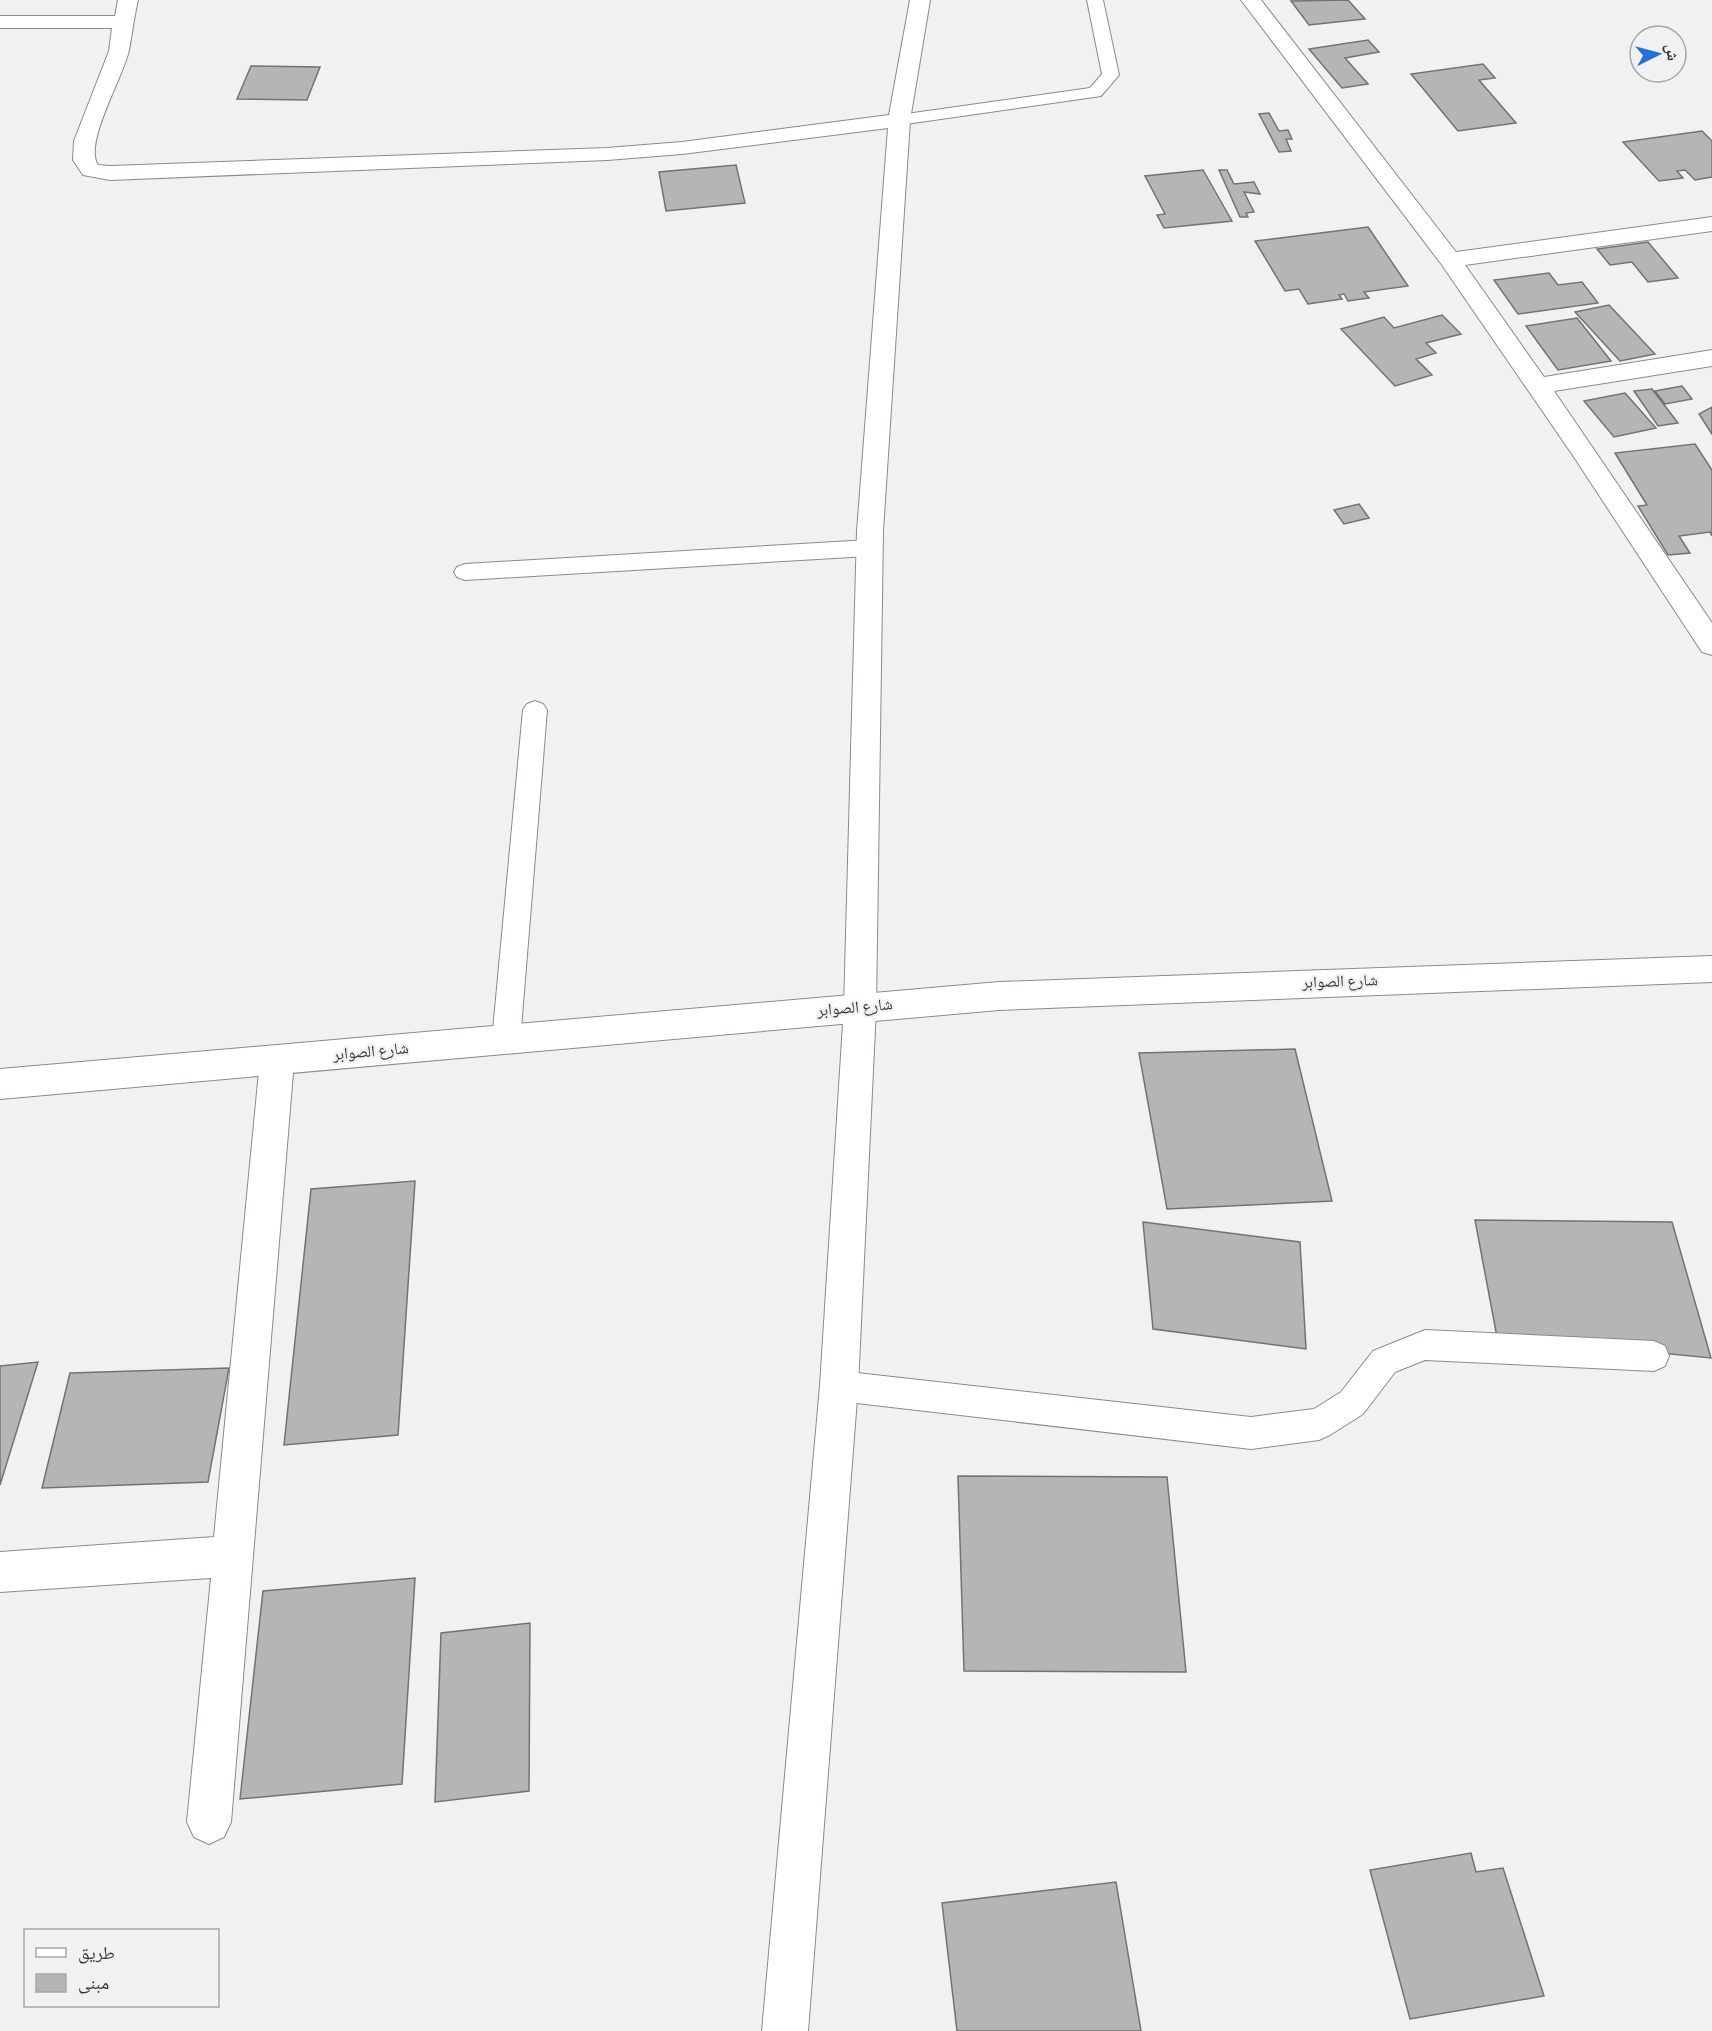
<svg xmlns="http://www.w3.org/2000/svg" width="1712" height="2031" font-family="Georgia,'Noto Naskh Arabic',serif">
	<rect width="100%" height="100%" fill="#f0f1f2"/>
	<path fill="#b5b5b7" stroke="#737374" stroke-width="1.5" d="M1348,0l17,19 -56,6 -18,-24z
		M1368,40l11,12 -34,6 23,26 -26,4 -33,-39z
		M1483,64l12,14 -16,2 37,43 -58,8 -47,-57z
		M251,66l69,1 -13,33 -70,-1z
		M1269,113l10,18 9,-1 4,9h-6l5,12 -12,1 -20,-38z
		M1702,131l10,10v36l-17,3 -10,-10 -8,1 6,7 -24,3 -36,-39z
		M736,165l9,38 -79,8 -7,-39z
		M1203,170l29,51 -68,7 -7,-13 8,-1 -20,-38z
		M1219,170h8l7,14 20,-2 6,12 -16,-2 10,20 -8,1 2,4h-8z
		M1368,227l40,59 -44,6 5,6 -21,3 -4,-7 -5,1 3,4 -34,5 -9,-15 -14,2 -30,-50z
		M1648,242l30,36 -30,4 -16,-20 -22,3 -13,-16z
		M1549,273l9,12 24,-3 16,21 -80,11 -24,-34z
		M1609,305l46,49 -35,7 -45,-49z
		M1442,315l19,19 -35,9 10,10 -20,6 16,16 -37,11 -54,-57 43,-12 10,11z
		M1577,318l34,43 -53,9 -32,-44z
		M1682,386l10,13 -27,5 -10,-13z
		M1652,389l26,34 -20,3 -24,-35z
		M1625,393l31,35 -42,9 -30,-36z
		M1712,407v27l-13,-20z
		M1695,444l17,26v66l-2,-4 -31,4 11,17 -22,2 -30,-49 9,-1 -32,-52z
		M1359,504l10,14 -25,6 -10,-14z
		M1295,1049l37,152 -165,8 -28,-156z
		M415,1181l-17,254 -114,10 27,-256z
		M1475,1220l197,2 39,136 -214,-21z
		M1143,1222l157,20 6,107 -153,-20z
		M38,1362l-38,123v-119z
		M229,1368l-21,114 -166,6 28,-115z
		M958,1476l209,1 19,195 -222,-1z
		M415,1578l-13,206 -162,15 23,-208z
		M530,1623l-1,168 -94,11 6,-169z
		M1471,1853l5,19 27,-4 41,128 -134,23 -40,-149z
		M1116,1882l25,149h-184l-15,-128z"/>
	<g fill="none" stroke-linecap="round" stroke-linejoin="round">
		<g stroke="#8a8b8c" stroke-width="2">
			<path id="service" d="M1087,0h16l16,75 -18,21 -202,29 -6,-1 -3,-4 3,-4 6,-1 191,-27 12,-14z
				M869,540l8,3 3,5 -3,5 -8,3 -404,24 -8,-3 -3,-5 3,-5 8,-3z
				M535,701l8,3 4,6 -27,331 -4,8 -10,4 -10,-4 -4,-8 31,-331 4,-6z
				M1425,1330l229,11 11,5 4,10 -4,10 -11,5 -229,-11 -30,12 -32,42 -33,21 -11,5 -68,9 -412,-48 -11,-4 -5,-11 5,-11 11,-4 412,46 63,-8 27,-17 32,-41z"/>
		</g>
		<g stroke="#8a8b8c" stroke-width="2">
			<path id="minor" d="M118,0h20c-4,17 -6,34 -9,50 -5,26 -46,94 -31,115l12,1 497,-18 75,-6 207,-27 21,-115h20l-20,120 -27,411 -7,477 -18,378 -50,645h-46l58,-645 24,-378 13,-477 31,-403 -206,26 -75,6 -497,20 -27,-5 -10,-15 1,-19 35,-90 3,-23h-112v-12h115z
				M1241,0h20l195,252 256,-35v14l-247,34 79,112 168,-27v16l-158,25 158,232v32l-10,-3 -128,-195 -132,-192z
				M277,1046l12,5 5,10 -63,761 -7,15 -15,7 -15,-7 -7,-15 24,-244 -211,14v-40l214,-15 46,-476 5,-10z"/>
		</g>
		<g stroke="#8a8b8c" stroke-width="2">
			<path id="tertiary" d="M1712,956v26l-713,28 -999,89v-30l999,-87z"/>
		</g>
		<use href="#service" fill="#fff" fill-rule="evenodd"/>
		<use href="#minor" fill="#fff" fill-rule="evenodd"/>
		<use href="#tertiary" fill="#fff" fill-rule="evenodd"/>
	</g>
	<g text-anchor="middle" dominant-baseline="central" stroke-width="4.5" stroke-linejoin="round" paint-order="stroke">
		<g font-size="16" fill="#373738" stroke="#f0f1f2">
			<text transform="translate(1340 983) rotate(-2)">شارع الصوابر</text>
			<text transform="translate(855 1009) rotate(-5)">شارع الصوابر</text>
			<text transform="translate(371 1053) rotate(-5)">شارع الصوابر</text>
		</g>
	</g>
	<rect x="24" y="1929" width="195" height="78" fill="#f0f1f2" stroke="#a6a7a8" stroke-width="1.5"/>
	<rect x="36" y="1948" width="30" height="9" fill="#ffffff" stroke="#a6a7a8" stroke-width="1.5"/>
	<text x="78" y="1959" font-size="18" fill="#373738">طريق</text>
	<rect x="36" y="1974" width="30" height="18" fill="#b5b5b7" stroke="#a6a7a8" stroke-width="1.5"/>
	<text x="78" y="1989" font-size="18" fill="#373738">مبنى</text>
	<g transform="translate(1658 54) rotate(84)"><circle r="28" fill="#f0f1f2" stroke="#a6a7a8" stroke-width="1.5"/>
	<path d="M0-4.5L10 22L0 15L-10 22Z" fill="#2470db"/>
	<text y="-9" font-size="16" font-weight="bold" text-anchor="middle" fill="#373738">ش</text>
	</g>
</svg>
